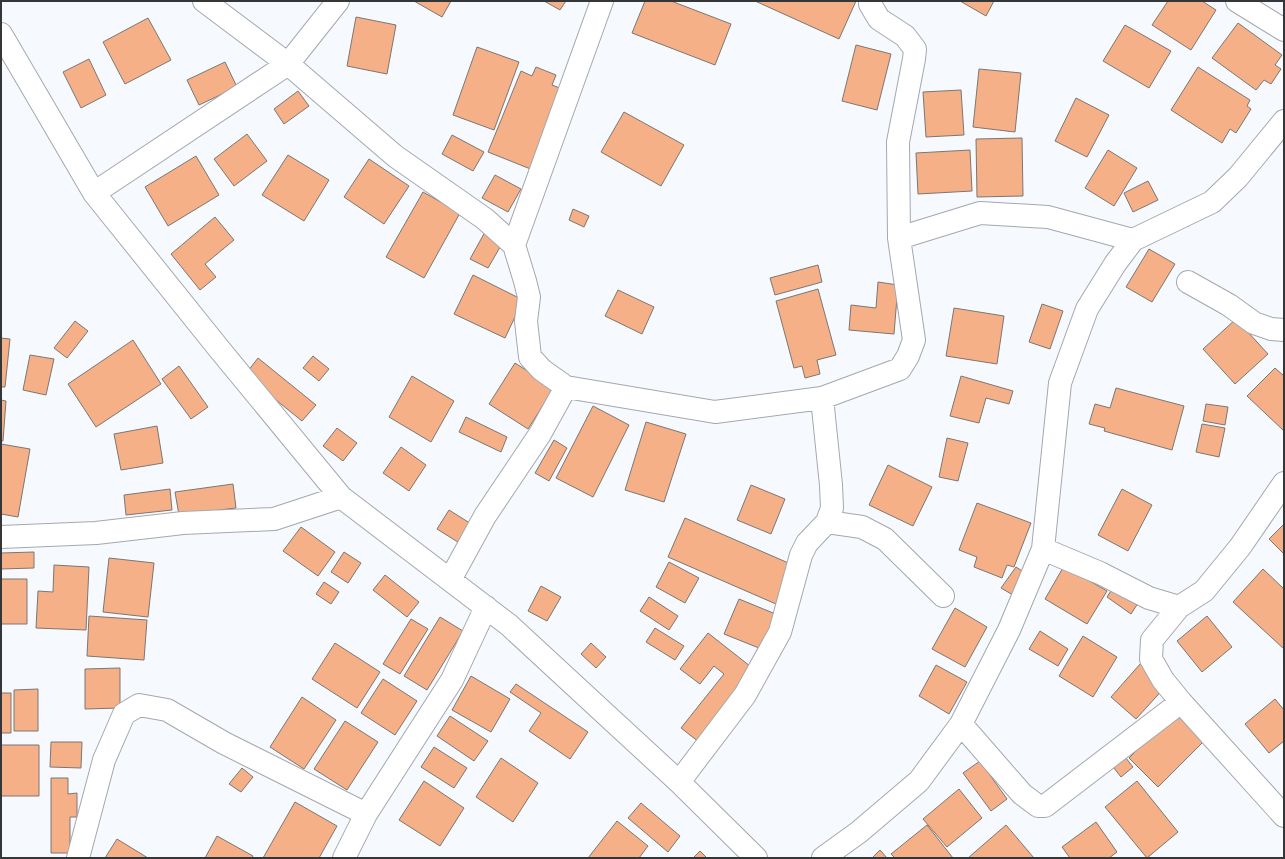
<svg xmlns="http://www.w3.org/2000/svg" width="1285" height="859" font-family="'DM Sans',sans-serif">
	<rect width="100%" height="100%" fill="#f6f9fe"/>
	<path fill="#f5b087" stroke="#7c7672" d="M414,1h37l-9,16z
		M544,1h22l-6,9z
		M645,1h26l60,23 -16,41 -83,-32z
		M755,1h101l-17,38z
		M960,1h34l-8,15z
		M1168,1h34l14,9 -25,40 -39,-25z
		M356,17l40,8 -9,49 -40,-8z
		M148,18l23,42 -46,24 -22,-42z
		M1238,23l44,32 -7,10 6,4 -10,15 -7,-4 -8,10 -44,-32z
		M1125,25l46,26 -22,37 -46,-27z
		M856,45l35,9 -14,56 -35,-9z
		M477,47l42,15 -25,68 -41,-15z
		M89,59l17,36 -25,13 -18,-36z
		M225,62l12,25 -38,18 -12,-25z
		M536,67l20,8 -4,10 13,5 -32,80 -45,-18 33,-81 11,5z
		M1198,67l52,33 -3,6 4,3 -15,24 -6,-4 -8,14 -51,-33z
		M979,69l42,4 -6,59 -42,-5z
		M961,90l3,45 -38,2 -3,-45z
		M298,91l11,15 -25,18 -10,-15z
		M1076,98l33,17 -22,42 -32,-16z
		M624,112l60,33 -23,41 -60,-34z
		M247,134l20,27 -33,25 -20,-27z
		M452,135l32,17 -11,19 -31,-17z
		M1022,138l1,58 -46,1 -1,-58z
		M970,150l2,41 -54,3 -2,-41z
		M1108,150l29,18 -23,38 -29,-18z
		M288,155l41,25 -25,41 -42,-26z
		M196,156l23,39 -51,31 -23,-39z
		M369,159l40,27 -25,38 -40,-27z
		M495,175l26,14 -13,23 -26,-14z
		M1148,181l10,19 -25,12 -9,-19z
		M423,192l37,21 -36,65 -38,-21z
		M573,209l16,7 -5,11 -15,-7z
		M215,217l19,23 -29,24 11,13 -16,13 -29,-36z
		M485,232l18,10 -15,26 -18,-9z
		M1149,249l26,15 -23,38 -26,-15z
		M818,265l4,17 -47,13 -5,-17z
		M473,275l50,25 -18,38 -51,-24z
		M878,282l20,3 -4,49 -45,-4 2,-25 25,3z
		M818,289l18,66 -19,5 3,14 -15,4 -3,-12 -8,2 -18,-67z
		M618,290l36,17 -12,27 -37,-18z
		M1042,304l21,7 -13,38 -21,-7z
		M954,308l50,8 -7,48 -51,-8z
		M1236,319l32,35 -33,30 -32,-35z
		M75,321l13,10 -21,27 -13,-10z
		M1,338l9,1 -5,48h-4z
		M133,340l28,44 -65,43 -28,-43z
		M30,355l24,4 -8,36 -23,-5z
		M313,356l16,13 -10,12 -16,-13z
		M258,358l58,47 -14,16 -57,-46z
		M515,363l39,25 -26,41 -39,-25z
		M179,366l29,41 -17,12 -29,-40z
		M1275,368l9,8v55l-37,-35z
		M412,376l42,25 -23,41 -42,-25z
		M961,376l52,15 -4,13 -23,-6 -7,25 -29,-7z
		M1116,388l68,18 -12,44 -68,-19 1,-3 -16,-4 6,-20 15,4z
		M1,400l5,1 -3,40h-2z
		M1206,404l22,3 -3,18 -22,-4z
		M593,406l36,19 -36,72 -37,-19z
		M466,417l41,20 -6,15 -42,-20z
		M646,422l40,12 -22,68 -39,-12z
		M1202,424l23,4 -6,29 -23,-5z
		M157,426l6,37 -42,7 -7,-36z
		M337,428l20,15 -14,18 -20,-15z
		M947,438l21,5 -10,38 -19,-4z
		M554,440l13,8 -18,33 -14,-8z
		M1,444l29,5 -12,68 -17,-3z
		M401,447l25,18 -17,26 -26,-18z
		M888,465l44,22 -19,39 -44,-21z
		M233,484l3,24 -57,7 -4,-23z
		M751,485l34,14 -14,35 -34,-14z
		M170,489l2,21 -46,5 -2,-20z
		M1122,489l30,16 -24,46 -30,-16z
		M977,503l54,20 -17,44 -7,-2 -5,13 -28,-11 3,-10 -18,-7z
		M449,510l24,15 -12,19 -24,-15z
		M685,518l108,47 -17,39 -108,-47z
		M1284,524v30l-15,-15z
		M301,527l34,25 -17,24 -35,-25z
		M34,552v16l-33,1v-16z
		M344,552l17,11 -13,20 -17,-11z
		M109,558l45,5 -6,54 -45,-5z
		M669,562l30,16 -14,25 -29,-16z
		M54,565l35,2 -3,63 -50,-2 2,-37 15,1z
		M1064,566l43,25 -20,33 -42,-25z
		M1016,567l11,7 -14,21 -12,-7z
		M1263,569l21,20v60l-51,-47z
		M385,575l34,27 -12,15 -34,-27z
		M1,579h26v45h-26z
		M324,582l15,10 -8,12 -15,-10z
		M1116,583l24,17 -9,14 -24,-17z
		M541,586l20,11 -14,24 -19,-10z
		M649,597l29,19 -9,14 -29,-19z
		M739,599l39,16 -14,35 -40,-16z
		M955,608l32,19 -22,40 -33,-18z
		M89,616l58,4 -3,40 -57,-4z
		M1207,616l25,31 -30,25 -25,-31z
		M440,617l23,14 -36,59 -23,-14z
		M411,619l17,10 -28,45 -17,-10z
		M655,628l29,18 -9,14 -29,-18z
		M1040,631l28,18 -10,17 -29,-17z
		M708,633l47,37 -56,72 -18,-14 43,-54 -10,-8 -14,18 -20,-15z
		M1083,636l34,21 -24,40 -34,-21z
		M335,643l45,29 -23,36 -45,-29z
		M591,643l15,14 -10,11 -15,-14z
		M1141,663l25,23 -30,33 -25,-22z
		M936,665l31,17 -18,32 -30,-18z
		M120,668v40l-35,1v-40z
		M471,676l39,23 -19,33 -39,-22z
		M383,679l34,22 -22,34 -34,-22z
		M516,684l72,48 -18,27 -41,-28 12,-18 -31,-21z
		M38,689v42h-24v-41z
		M1,693h10v40h-10z
		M302,697l34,23 -32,49 -34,-22z
		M1275,699l9,11v31l-15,12 -24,-29z
		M1180,707l29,29 -51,51 -29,-29z
		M450,716l38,25 -14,20 -37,-25z
		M345,721l33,21 -31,48 -33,-21z
		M51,742h31l-1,26 -31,-1z
		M1,745h38v51h-38z
		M434,747l33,21 -13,20 -33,-21z
		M1122,753l11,14 -12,10 -11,-14z
		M501,758l37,25 -25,39 -37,-25z
		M980,761l27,38 -16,12 -28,-38z
		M242,768l11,9 -12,15 -12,-8z
		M51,778h17v16l9,-1v24h-7v36h-19z
		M424,781l40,27 -24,38 -41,-26z
		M1137,781l41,51 -31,26 -42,-51z
		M959,789l23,29 -35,29 -24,-28z
		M295,802l42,24 -18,32h-56z
		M641,803l39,33 -12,16 -40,-34z
		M617,821l31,25 -9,12h-51z
		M1096,822l21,30 -8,6h-39l-8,-11z
		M927,825l26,33h-58l-4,-4z
		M1006,825l28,33h-66z
		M217,836l36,20 -1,2h-47z
		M117,839l31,19h-43z
		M880,850l7,8h-15z
		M700,851l7,7h-14z"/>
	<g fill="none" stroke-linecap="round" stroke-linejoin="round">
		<g stroke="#a4a8ae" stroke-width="24">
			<path id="minor" d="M204,1l84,63 107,92 90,63 29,26 11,36 4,16 -3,24 4,36 12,13 24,17 -26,47 -55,82 -35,64
				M1237,1l47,29
				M1,34l93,159 126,157 121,147 168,128 170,157 77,76
				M94,193l194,-129 50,-63
				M899,238l81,-25 68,4 85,23
				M514,245l88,-244
				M1188,282l41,23 25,18 17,6 13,1
				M566,387l149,25 107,-14 78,-29 8,-13 6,-16 -15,-102 -1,-96 16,-83 1,-10 -10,-13 -26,-17 -9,-15 1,-3
				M827,522l35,5 23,12 58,57
				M1,537l95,-4 87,-10 91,-4 67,-22
				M1043,549l57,24 49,25 30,9 25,-16 36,-44 44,-64
				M1179,607l-27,33 -1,19 12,21 18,22 103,114
				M961,724l61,70 16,12h7l136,-104
				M679,782l66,-87 35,-63 21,-77 6,-12 20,-21 5,-14 -1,-23 -9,-87
				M78,858l26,-98 20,-46 15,-9 28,5 57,33 142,71
				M344,858l22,-44 86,-134 34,-73
				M823,858l36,-26 60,-51 42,-57 48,-94 34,-81 17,-166 27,-74 28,-45 18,-24 79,-38 26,-25 46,-56"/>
		</g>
		<use href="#minor" stroke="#fff" stroke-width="22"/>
	</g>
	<rect width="1285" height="859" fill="none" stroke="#343638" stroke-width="4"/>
</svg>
